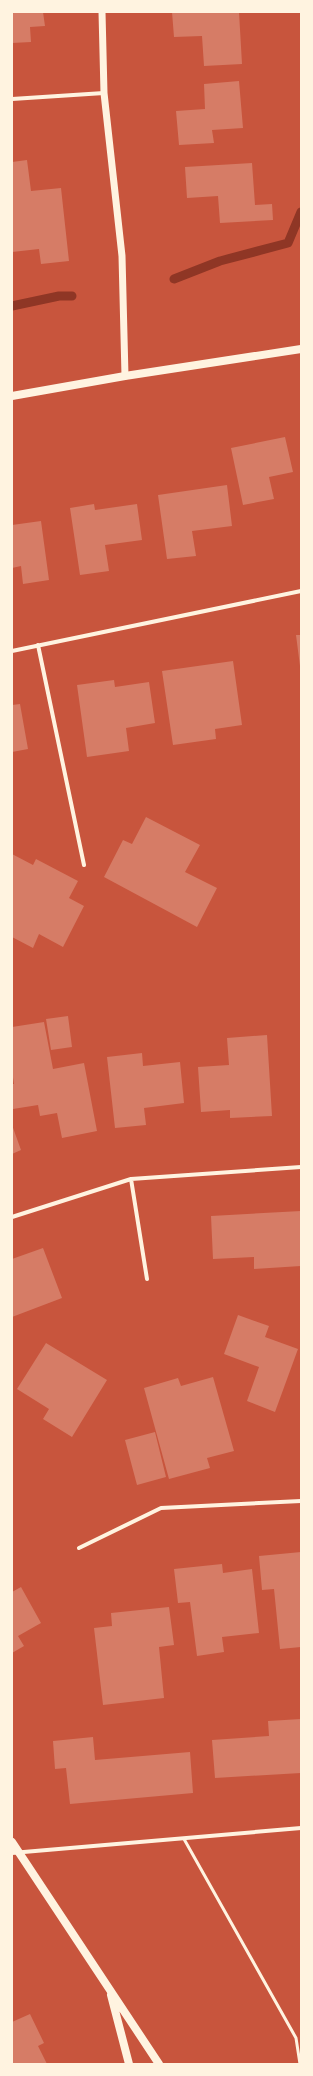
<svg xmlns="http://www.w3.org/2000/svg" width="313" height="2076" font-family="'Crimson Pro',serif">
	<rect width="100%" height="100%" fill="#c8553d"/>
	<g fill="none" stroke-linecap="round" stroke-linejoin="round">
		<path stroke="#8f3625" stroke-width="9" d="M174,279l46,-18 68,-18 13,-31
			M12,306l47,-10h13"/>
	</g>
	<path fill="#d67c66" d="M12,12h31l2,14 -15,1 1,15 -19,1z
		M172,12h67l3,52 -38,2 -2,-30 -28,1z
		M239,81l4,47 -31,2 2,13 -35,2 -3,-34 29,-2 -1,-25z
		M27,160l4,31 30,-3 8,73 -28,3 -2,-15 -27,3v-90z
		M252,163l3,42 17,-1 1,16 -53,3 -2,-27 -31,2 -2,-31z
		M285,437l8,35 -24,5 5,22 -31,6 -12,-57z
		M227,485l5,41 -40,5 4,25 -29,3 -9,-64z
		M94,504l1,6 42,-6 5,36 -37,5 4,26 -29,4 -10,-67z
		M41,521l8,59 -26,4 -2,-18 -9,2v-43z
		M296,635h5v31h-1z
		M233,661l9,64 -27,4 1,10 -43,6 -11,-74z
		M114,680l1,7 34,-5 6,41 -29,5 3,23 -42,6 -10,-72z
		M20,704l8,45 -16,3v-47z
		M146,817l54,28 -15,27 32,16 -20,39 -93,-50 19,-37 9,4z
		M12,854l21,11 3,-6 42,22 -9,17 15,8 -21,41 -24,-13 -6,14 -21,-11z
		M68,1016l4,31 -21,3 -5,-31z
		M44,1022l9,47 31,-6 13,68 -35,7 -5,-25 -17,3 -2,-11 -25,4 -1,-25h2l-2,-13v-44z
		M267,1035l5,81 -42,2v-8l-29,2 -3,-45 31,-2 -2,-27z
		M142,1053l1,13 37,-4 4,41 -40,5 2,17 -31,3 -8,-71z
		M12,1125l9,25 -9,4z
		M301,1211v55l-47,3v-12l-41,2 -2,-43z
		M43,1248l19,50 -50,19v-58z
		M238,1315l31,11 -4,11 33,12 -23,63 -28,-11 12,-34 -35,-13z
		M46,1343l61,37 -35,57 -29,-18 6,-10 -32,-20z
		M213,1377l21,74 -27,7 3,10 -41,11 -25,-91 34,-10 3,8z
		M155,1432l11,45 -29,8 -12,-45z
		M301,1552v95l-21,2 -6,-60 -12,1 -3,-34z
		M222,1564l1,9 29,-4 7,64 -37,4 2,15 -27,4 -7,-54 -12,1 -4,-34z
		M21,1587l20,36 -23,13 6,10 -12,7v-61z
		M169,1607l5,38 -15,2 5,51 -61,7 -9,-77 18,-2 -1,-13z
		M301,1719v54l-86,5 -3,-38 57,-4 -1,-15z
		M93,1737l2,23 95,-8 3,41 -123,11 -4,-36 -11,1 -2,-28z
		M30,2014l14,29 -6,3 9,18h-35v-42z"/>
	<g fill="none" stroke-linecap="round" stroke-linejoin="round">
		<path stroke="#fff3e0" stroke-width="3" d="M184,1839l112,199 4,26"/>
		<path stroke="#fff3e0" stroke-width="4" d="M12,99l92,-6
			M38,645l46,220
			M12,651l289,-60
			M131,1179l16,100
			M12,1217l119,-38 170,-12
			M79,1548l82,-40 140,-7
			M12,1853l289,-25"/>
		<path stroke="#fff3e0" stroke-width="7" d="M102,12l2,81 18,163 3,120"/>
		<path stroke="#fff3e0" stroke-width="8" d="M12,396l113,-20 176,-27
			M12,1842l147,222
			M111,1995l18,69"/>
	</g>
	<rect width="313" height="2076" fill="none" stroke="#fff3e0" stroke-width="26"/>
</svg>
